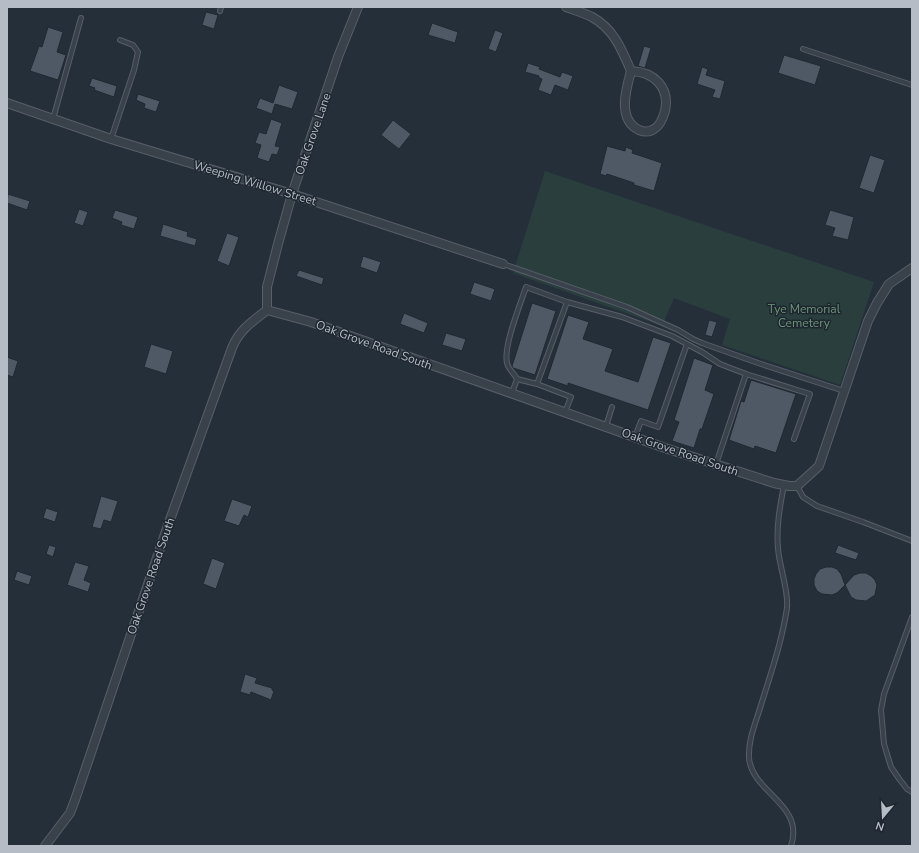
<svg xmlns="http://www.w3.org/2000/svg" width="919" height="853" font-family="'Nunito Sans',sans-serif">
	<rect width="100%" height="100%" fill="#252f3a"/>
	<path fill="#2a3e3e" d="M545,171l329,111 -34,103 -118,-40 8,-26 -56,-21 -12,28 -149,-53z"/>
	<path fill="#4e5965" stroke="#202832" d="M206,12l12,3 -4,14 -12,-4z
		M432,23l26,9 -3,11 -27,-8z
		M48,27l15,5 -6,20 9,3 -8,25 -28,-9 9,-25 3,1z
		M495,30l8,3 -7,19 -8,-3z
		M644,46l7,2 -6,20 -7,-2z
		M784,55l37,11 -6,19 -37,-12z
		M528,63l12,4 -1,2 21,8 2,-5 11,4 -5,14 -13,-5 -4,10 -13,-5 4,-11 -3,-1v-2l-14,-4z
		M702,67l6,2 -2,6 19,6 -5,18 -8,-2 3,-7 -18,-6z
		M92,78l25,8 -3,11 -20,-7 1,-2 -6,-2z
		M279,85l19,7 -6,17 -17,-5 -3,10 -16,-6 4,-10 13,5z
		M138,94l22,7 -4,11 -12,-4 1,-4 -9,-4z
		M271,119l11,4 -7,23 5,1 -3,8 -5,-1 -3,8 -12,-4 4,-13 -6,-2 4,-11 7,2z
		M393,120l18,14 -12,15 -18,-14z
		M607,146l18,5 1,-4 7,3 -1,3 30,10 -8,28 -20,-6v-2l-27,-9 -1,2 -6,-2z
		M870,155l15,5 -11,33 -15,-5z
		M8,194l22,7 -3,9 -20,-7z
		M79,209l9,3 -5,14 -9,-3z
		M115,210l23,7 -4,12 -13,-4 1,-3 -10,-4z
		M830,210l24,7 -6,23 -16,-4 3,-8 -10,-3z
		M163,224l25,8 -1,4 10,3 -2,7 -35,-10z
		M227,233l12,4 -10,29 -12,-5z
		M363,256l18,6 -4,11 -17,-6z
		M299,270l25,8 -2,7 -26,-9z
		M474,282l21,7 -4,12 -21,-7z
		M532,303l24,8 -21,64 -22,-7 -1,-2z
		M404,313l24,10 -4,10 -24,-9z
		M568,315l21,7 -6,17 30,10 -8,22 33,11 15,-45 18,6 -23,67 -80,-27v3l-21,-7z
		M709,320l8,2 -5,15 -7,-2z
		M446,333l20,6 -4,12 -20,-6z
		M151,344l22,7 -7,23 -22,-7z
		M7,357l11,4 -5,16 -6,-2z
		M694,358l19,7 -8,25 9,4 -12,35h-2l-6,19 -22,-7 7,-19 -5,-2z
		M751,380l45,14 -20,59 -21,-7 -1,3 -25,-9 12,-39 3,1z
		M101,496l17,5 -7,21 -7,-2 -3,9 -9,-2z
		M232,499l20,7 -4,11 -4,-2 -5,11 -15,-5z
		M46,508l12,4 -3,10 -12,-4z
		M49,545l7,2 -3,10 -7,-3z
		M838,545l21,8 -3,7 -21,-7z
		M212,558l13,5 -9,26 -13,-5z
		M75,562l14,4 -5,14 7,3 -3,9 -21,-7z
		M826,567h6l5,2 4,5 4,11 -8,8 -5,2 -10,-1 -5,-3 -3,-6v-6l2,-5 4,-5z
		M17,571l15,5 -3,9 -15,-5z
		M860,573h6l5,3 4,4 2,5 -2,10 -9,6 -10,-1 -5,-3 -6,-12 9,-10z
		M245,674l12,4 -2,5 17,5v2l2,1 -3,9 -20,-8 -1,3 -10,-3z"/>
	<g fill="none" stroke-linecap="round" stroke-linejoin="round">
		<g stroke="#575f69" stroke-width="6">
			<path id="lane" d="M220,11l1,-4
				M803,49l109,36
				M53,119l28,-101
				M111,139l23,-69 4,-18 -5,-7 -13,-5
				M503,264l124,43 51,23 15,9 9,4 56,20 86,28
				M517,379l20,5
				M512,393l5,-14c-3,-6 -9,-10 -10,-16 -4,-16 13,-58 19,-76l41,15 55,15 50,19 30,16 18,12 26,10
				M565,412l6,-15 -34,-13 30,-82
				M606,426l6,-19
				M635,437l6,-16 17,6 29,-83
				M716,464l30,-90 64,20 -16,45
				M784,485c-4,21 -8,42 -6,63 1,18 11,43 9,60 -5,33 -16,65 -26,97 -5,17 -13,34 -12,53 3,35 56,46 42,88
				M797,486l6,11 14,9 46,16 49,19
				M912,617l-28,77 -3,16 3,34 7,23 9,13 7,9 5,3"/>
		</g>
		<g stroke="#575f69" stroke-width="10">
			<path id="street" d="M566,7c8,3 18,6 26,10 22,12 30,33 39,54
				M631,71c23,1 39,16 34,40 -2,7 -5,15 -11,18 -4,3 -10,3 -15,1 -22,-10 -13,-41 -8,-59z
				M7,103l104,36 181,55 211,70
				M267,310v-23l11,-43 14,-50 46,-137 20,-50
				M45,846l25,-33 5,-13 92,-272 65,-180c7,-18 21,-27 35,-38l44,12 354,126 109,35 15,3h8l22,-20 49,-145 9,-18 12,-19 23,-16"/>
		</g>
		<use href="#lane" stroke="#39414b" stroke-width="4"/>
		<use href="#street" stroke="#39414b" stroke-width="8"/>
	</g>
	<g text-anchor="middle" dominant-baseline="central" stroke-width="3" stroke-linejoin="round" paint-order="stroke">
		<g font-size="12" fill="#b5bcc6" stroke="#1e2630">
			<text transform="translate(313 134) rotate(-71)">Oak Grove Lane</text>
			<text transform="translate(255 183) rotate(17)">Weeping Willow Street</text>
			<text transform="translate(374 345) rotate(20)">Oak Grove Road South</text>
			<text transform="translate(680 452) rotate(19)">Oak Grove Road South</text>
			<text transform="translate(151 576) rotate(-71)">Oak Grove Road South</text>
		</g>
		<g font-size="12" fill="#6e9576" stroke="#1e2630">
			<text x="804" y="309">Tye Memorial<tspan x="804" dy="14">Cemetery</tspan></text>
		</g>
	</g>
	<rect width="919" height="853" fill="none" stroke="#b5bcc6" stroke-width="16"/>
	<g transform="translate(883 817) rotate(198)" stroke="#1e2630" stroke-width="3" paint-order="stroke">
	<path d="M0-3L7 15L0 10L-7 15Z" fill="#b5bcc6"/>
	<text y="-6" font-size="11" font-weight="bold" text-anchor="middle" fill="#b5bcc6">N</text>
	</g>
</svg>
